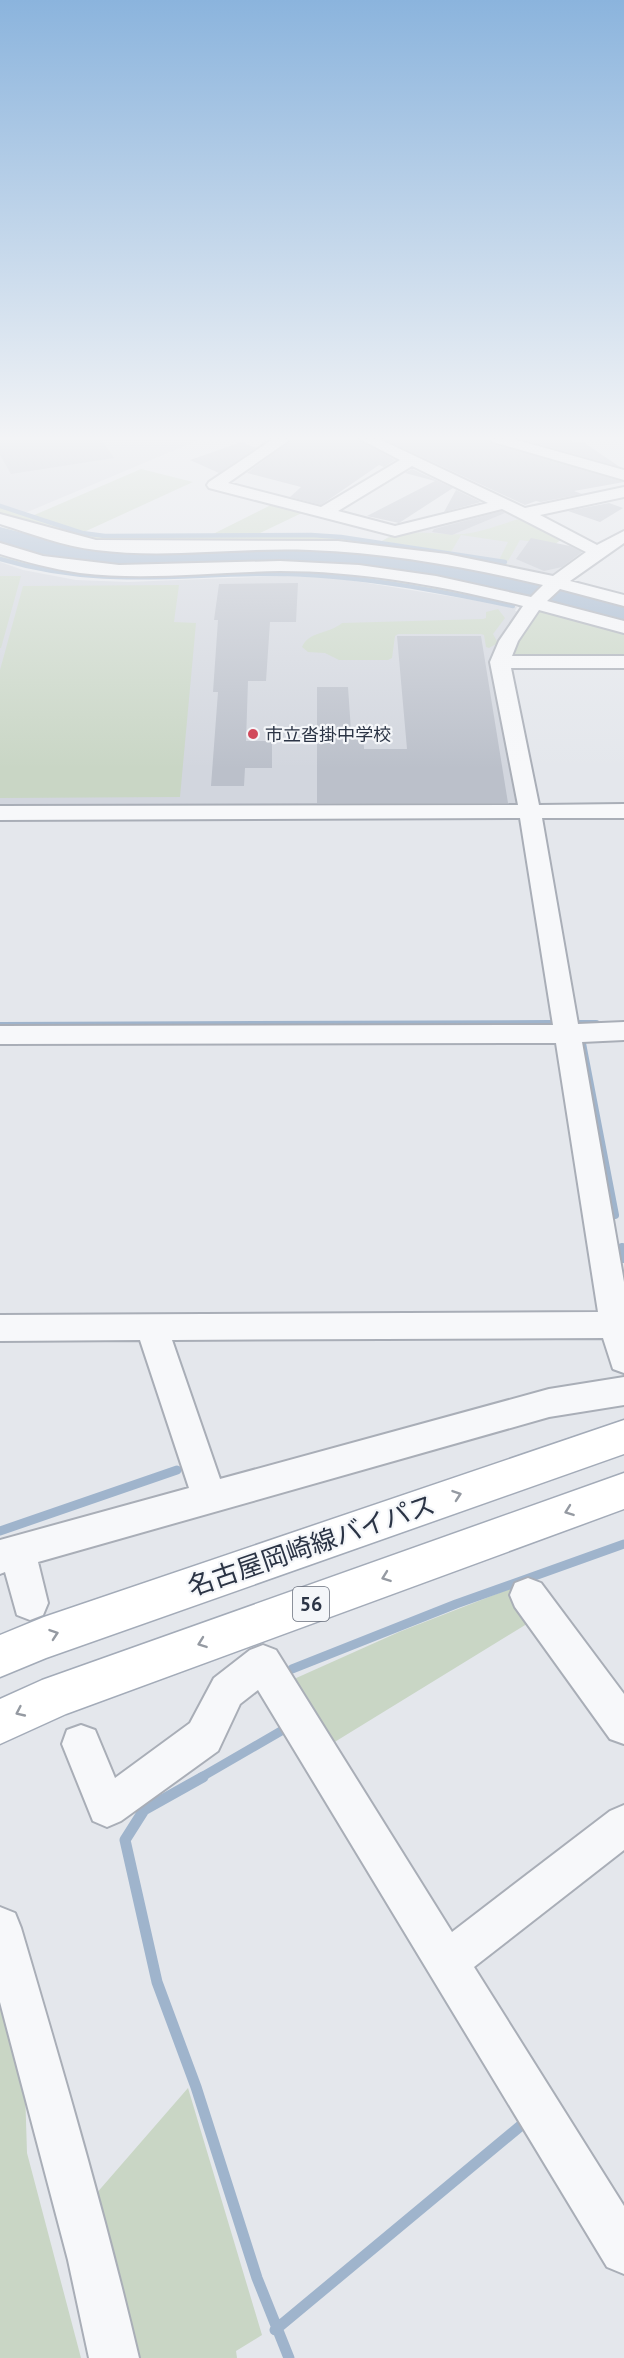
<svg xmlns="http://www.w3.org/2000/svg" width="624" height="2358" font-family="'PT Sans','Noto Sans JP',sans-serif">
	<rect width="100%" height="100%" fill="#e4e7ec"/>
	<path fill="#d2d6de" d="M0,439h201l-176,74 -25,-9z
		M502,507l5,1 48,37 32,9 -32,22 -49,-12 1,-3 -125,-20 13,-8z
		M0,562l23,8 53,10 52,2 157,-6 51,2 181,29 -2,4 6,1 -28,50 24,144 -517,1z"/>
	<path fill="#c9d6c5" d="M141,469l52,13 -109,50 -52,-16z
		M275,503l31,8 -48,23 -47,1z
		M0,507l85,27 18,3h238l165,27 49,12 -182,-28 -286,-7 -87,-25z
		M526,517l40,19 -12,9 -34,-5 -12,21 -9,-1 9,-18 -47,-7 -10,17 -69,-11c27,-15 53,-5 81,-7 21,-2 43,-12 63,-17z
		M0,520l72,22 264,5 182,29 -6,4h-5l-180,-27h-230l-38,-7 -59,-20z
		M0,538l33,12 46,10 57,2 174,-5 65,7 128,22 -1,7 -111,-20 -308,-5 -83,-22z
		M0,550l49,17 237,1 101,8 135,28 -1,2c-77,-15 -157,-33 -235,-33 -99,0 -191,18 -286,-15z
		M0,576h21l-20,72h-1z
		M179,585l-5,37 22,1 -16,174 -180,1v-128l23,-84z
		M540,608l84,22v26h-118z
		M498,609l7,9 -12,16 5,9 -9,5 -3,-1 -2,-12 -3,-1h-83l-3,2 -3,22 -4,2h-49l-14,-7 -17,-1 -6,-5c7,-16 27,-13 40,-24l141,-4 3,-1v-6z
		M512,1588l23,31 -202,124 -39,-64 105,-47z
		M0,1990l24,66 3,97 54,205h-81z
		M188,2088l74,247 -26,16 1,7h-104l-38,-163z"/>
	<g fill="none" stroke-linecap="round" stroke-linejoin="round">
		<path stroke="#9fb4cc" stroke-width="4.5" d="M0,506l82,27 23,3 206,-1 30,2 164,25
			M0,559c104,31 185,13 288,15 76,2 151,17 225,32"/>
		<path stroke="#9fb4cc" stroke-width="8" d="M580,1024h16
			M0,1026l550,-2
			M581,1038l34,177
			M622,1247l2,12"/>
		<path stroke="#9fb4cc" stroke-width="9" d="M0,1531l177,-61
			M292,1669l164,-65 168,-60
			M200,1778l88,-51"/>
		<path stroke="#9fb4cc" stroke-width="11" d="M203,1777l-59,33 -19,30 32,142 39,105 61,191 32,80
			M275,2330l249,-207"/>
		<path fill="#9fb4cc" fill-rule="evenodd" d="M0,527l84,22 232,-2 62,6 127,21 119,31v17l-121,-32 -125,-21 -62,-6 -232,2 -84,-22z"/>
	</g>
	<path fill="#bbc0ca" d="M0,439h101l13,19 -103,16 -11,-19z
		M293,439h65l37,21 -11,7 -5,-2 -58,40 -31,-8 11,-10 -54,-14z
		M383,439h105l4,5 132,38 -50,9 8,3 -41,8 -5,-1 -11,4z
		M527,439h41l7,4 8,-1 37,25 -95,-27z
		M241,442l15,6 -37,25 -29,-13z
		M412,469l41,19 -54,35 -32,-7 68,-35 -30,-8z
		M456,490l25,12 -37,10z
		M609,503l14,5 -23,14 -32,-11z
		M502,511l3,2 -53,22 -20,-3 2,-3z
		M531,538l39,8 12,6 -20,15 -18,4 -28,-12z
		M298,583l-2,39h-26l-4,59h-18l-2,60h26v27h-27l-1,18h-33l7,-94h-5l5,-72h-4l5,-36z
		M397,636h84l27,167h-191v-116h31l3,44h12l1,18h43z"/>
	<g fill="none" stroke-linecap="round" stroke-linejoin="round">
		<g stroke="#a9aeb7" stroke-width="4">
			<path id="minor" d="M273,439h18l-63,44 93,24 79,-47 -40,-21h19l146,69 99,-21v10l-84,18 57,30 27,-14v12l-54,38 54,14v11l-64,-17 -13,12 77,20v12l-85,-23 -21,31 -6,15h112v12h-113l28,137 85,-1v14h-82l36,206 46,-2v18l-42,2 42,240v91l-11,-4 -10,-31 -431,2 48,139 329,-90 75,-12v28l-75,12 -511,145 10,41 -5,12 -13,5 -13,-5 -12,-43 -5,2v-34l189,-52 -49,-148 -140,1v-26l598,-3 -42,-269 -556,1v-18l553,-1 -33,-207 -520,2v-14l518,-1 -28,-143 9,-21 24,-35c-80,-20 -161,-35 -243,-35 -67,1 -134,10 -200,2 -28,-4 -54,-11 -80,-19v-11l43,13 76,9 161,-4 79,4 77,11 95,21 12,-12c-76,-18 -154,-32 -233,-35 -71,-3 -143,9 -214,0 -33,-4 -64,-16 -96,-26v-10l96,26 242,1 109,13 106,22 33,-24 -84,-43 -107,27 -186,-48 -2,-3 2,-3zM412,466l76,37 -93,23 -57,-15z
				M490,439h23l111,31v10l-131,-38z
				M528,1578l13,5 83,111v50l-14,-5 -95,-132 -5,-12 5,-12z
				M263,1645l13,5 176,282 158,-121 14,-6v45l-150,117 150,239v68l-17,-7 -349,-577 -18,14 -22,47 -97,70 -14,6 -14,-6 -31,-77 5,-14 14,-5 14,5 20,48 75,-55 24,-45 36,-28z
				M0,1907l15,6 6,15c42,143 84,285 118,430h-50l-21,-98 -68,-258z"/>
		</g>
		<g stroke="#a3abb8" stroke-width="3">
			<path id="primary" d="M624,1420v34l-578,204 -46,19v-42l44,-18z
				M624,1473v36l-558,205 -66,30v-45l42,-19z"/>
		</g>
		<use href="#minor" fill="#f7f8fa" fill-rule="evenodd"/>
		<use href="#primary" fill="#fff" fill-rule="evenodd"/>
	</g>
	<defs><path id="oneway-chevron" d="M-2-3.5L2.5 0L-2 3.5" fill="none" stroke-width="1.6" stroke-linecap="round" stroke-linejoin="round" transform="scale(1.5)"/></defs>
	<g stroke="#959aa2">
		<use href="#oneway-chevron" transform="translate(457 1495) rotate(-19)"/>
		<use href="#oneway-chevron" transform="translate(569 1511) rotate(160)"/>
		<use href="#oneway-chevron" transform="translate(386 1577) rotate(160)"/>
		<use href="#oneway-chevron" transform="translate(54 1634) rotate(-19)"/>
		<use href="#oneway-chevron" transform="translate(202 1643) rotate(160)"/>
		<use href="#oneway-chevron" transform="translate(20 1712) rotate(155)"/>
	</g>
	<linearGradient id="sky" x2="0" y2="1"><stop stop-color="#8bb4dd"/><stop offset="0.57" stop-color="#f3f4f6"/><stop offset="1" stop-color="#f3f4f6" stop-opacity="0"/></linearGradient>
	<rect width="624" height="769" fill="url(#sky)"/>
	<circle fill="#d1495b" stroke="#f4f6f9" stroke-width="2" cx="253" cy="734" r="6"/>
	<g text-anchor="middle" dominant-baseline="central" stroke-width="4.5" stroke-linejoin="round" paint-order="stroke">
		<g font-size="18" fill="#2b3445" stroke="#f4f6f9" text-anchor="start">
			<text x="265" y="734">市立沓掛中学校</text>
		</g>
		<rect fill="#f4f6f9" stroke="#676e7b" stroke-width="1.5" x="293" y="1587" width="36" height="34" rx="4.5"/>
		<g font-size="20" font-weight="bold" fill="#2b3445">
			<text x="311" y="1604">56</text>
		</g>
		<g font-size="26" fill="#2b3445" stroke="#f4f6f9">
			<text transform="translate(311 1545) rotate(-19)">名古屋岡崎線バイパス</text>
		</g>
	</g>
</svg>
